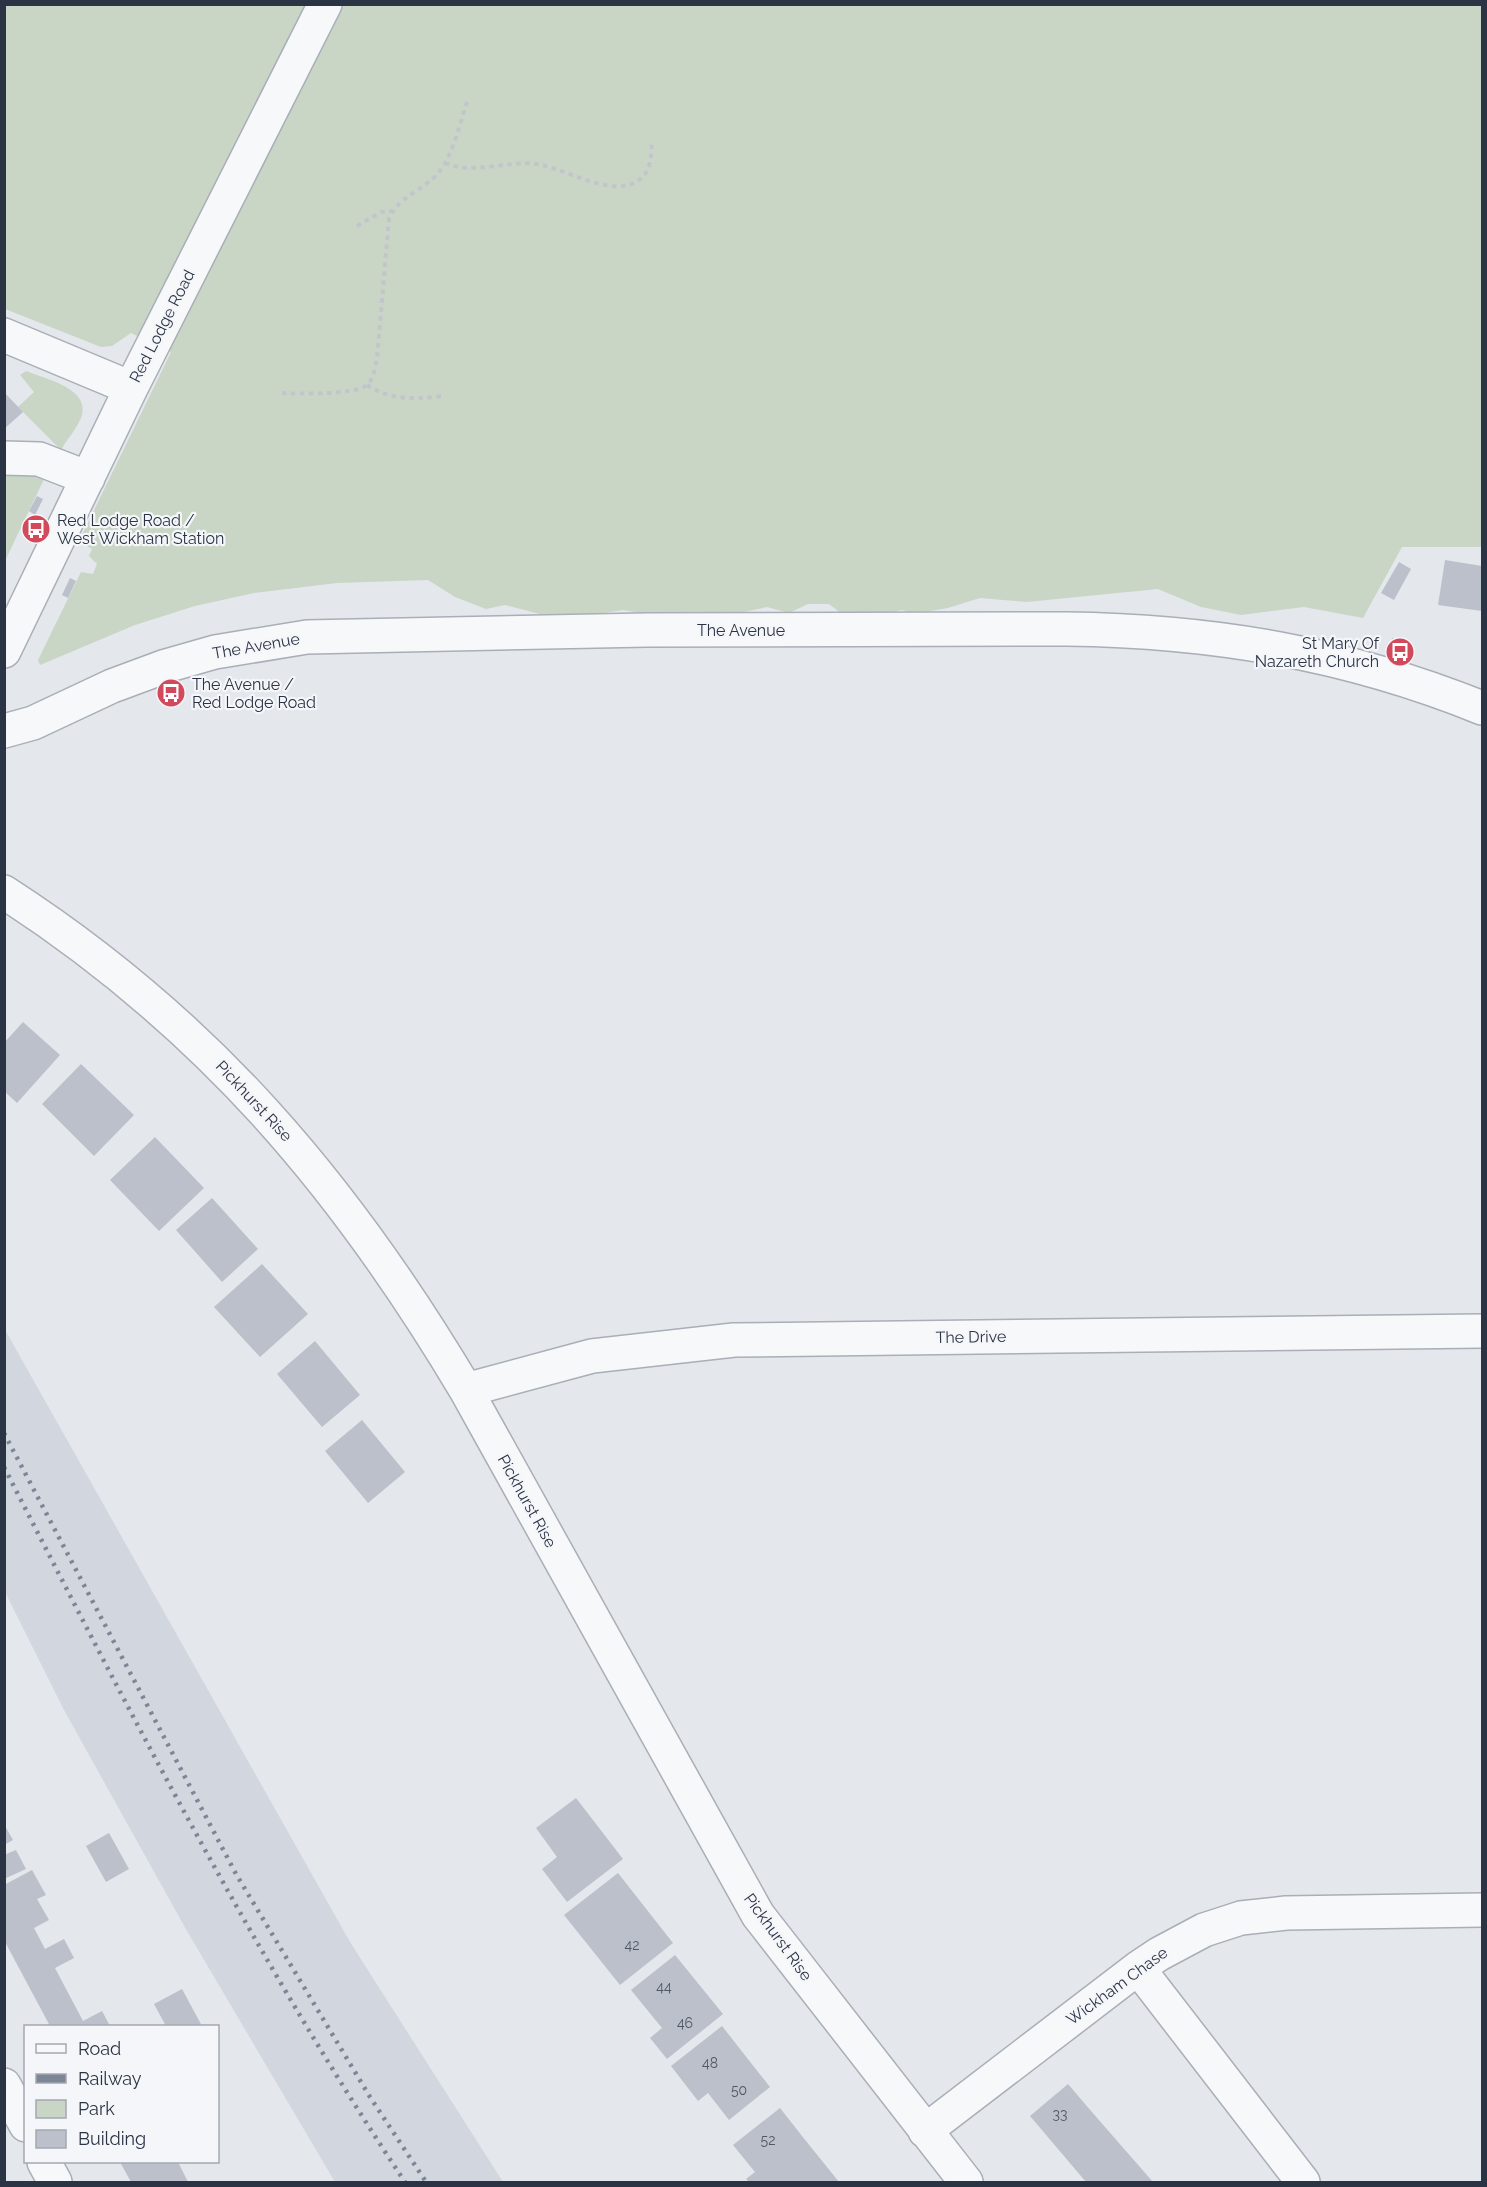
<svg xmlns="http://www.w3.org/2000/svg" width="1487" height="2187" font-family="Raleway,sans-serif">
	<rect width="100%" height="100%" fill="#e4e7ec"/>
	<path fill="#d2d6de" d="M4,1328l346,614 153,240h-168l-148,-251 -123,-221 -59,-118z"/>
	<path fill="#c9d6c5" d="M4,5h1478v542h-80l-39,71 -59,-11 -63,8 -40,-8 -43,-18 -131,13 -47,-4 -32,10 -35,6 -11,-4 -36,8 -23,-3 -14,-11h-21l-19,9 -22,-6 -43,9 -56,2 -45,-8 -50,8 -33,-4 -35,-9 -19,4 -31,-12 -27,-17 -91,3 -83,10 -59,13 -60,19 -95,40 -2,-5 43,-88 12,2 4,-10 -8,-8 3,-7 -13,-8 92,-189 -40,-19 -19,13 -11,1 -96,-38z
		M26,371c19,8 66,17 55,47 -5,12 -14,21 -20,32l-43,-43 16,-15 -14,-17z
		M5,469l42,4 -42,88z"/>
	<path fill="#bbc0ca" d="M4,392l19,20 -19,17z
		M37,496l6,3 -8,16 -6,-4z
		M1445,560l37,6v45l-44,-6z
		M1399,562l12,7 -17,31 -13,-7z
		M70,578l6,3 -8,17 -6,-3z
		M1392,638l17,5 -2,7 -16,-5z
		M23,1022l37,33 -43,48 -13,-12v-48z
		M81,1064l53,51 -40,41 -52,-52z
		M155,1137l49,51 -45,43 -49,-51z
		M212,1198l46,51 -36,33 -46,-52z
		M262,1264l46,50 -48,43 -46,-50z
		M315,1341l45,54 -38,32 -45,-53z
		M362,1420l43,52 -37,31 -43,-52z
		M576,1798l47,61 -56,43 -25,-33 15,-12 -21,-29z
		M4,1824l9,16 -9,5z
		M109,1833l20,36 -23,13 -20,-36z
		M16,1850l10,19 -22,10v-24z
		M32,1870l14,25 -9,4 12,21 -15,8 11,21 19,-10 10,19 -19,10 28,53 19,-10 8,15h-60l-46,-86v-55z
		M618,1873l55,70 -53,42 -56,-70z
		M675,1955l48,59 -56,45 -17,-21 12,-10 -31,-38z
		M182,1989l20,37h-36l-12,-22z
		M722,2026l48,61 -41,33 -21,-27 -10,8 -27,-35z
		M1068,2084l23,27 62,71h-67l-56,-66z
		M780,2108l22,28 37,46h-90l-3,-3 9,-7 -22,-27z
		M120,2162h58l10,20h-57z"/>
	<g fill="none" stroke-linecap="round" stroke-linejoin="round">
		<g stroke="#a9aeb7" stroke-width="36">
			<path id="minor" d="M4,335l127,53
				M4,458l35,1 49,19
				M4,651l127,-263 194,-384
				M4,731l29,-8 79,-37 54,-20 49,-14 92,-15 340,-7 419,-1c147,2 280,24 416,79
				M4,892c203,131 340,293 462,498l292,525 208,267
				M466,1390l126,-34 142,-16 748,-9
				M1138,1968l165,214
				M4,2085l22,40
				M925,2131l213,-163 21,-14 45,-24 37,-12 45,-5 196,-3
				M44,2162l11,20"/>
		</g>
		<path stroke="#c2c5cb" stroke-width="4" stroke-dasharray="4.5 4.5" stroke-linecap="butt" d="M445,163c31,13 64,-5 97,2 27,6 68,31 94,17 16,-9 15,-26 16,-42
			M357,226l24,-14 11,-1
			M367,385c24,16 49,14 77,11
			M282,393c15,1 74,2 85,-8 7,-6 8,-18 10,-27l12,-139c10,-24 35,-28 50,-47 15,-19 20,-47 28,-70"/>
		<use href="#minor" stroke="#f7f8fa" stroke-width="33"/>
		<path stroke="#7d8696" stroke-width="4.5" stroke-dasharray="3 6" stroke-linecap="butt" d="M4,1433l232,441 134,223 56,85
			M4,1467c125,244 249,487 401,715"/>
	</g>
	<defs>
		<g id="bus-disc" transform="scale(1.5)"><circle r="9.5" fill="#d1495b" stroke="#f4f6f9"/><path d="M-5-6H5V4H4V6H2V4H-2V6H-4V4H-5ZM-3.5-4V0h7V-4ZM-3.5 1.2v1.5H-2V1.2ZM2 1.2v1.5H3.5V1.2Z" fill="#fff"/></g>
	</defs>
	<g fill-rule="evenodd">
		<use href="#bus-disc" x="36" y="529"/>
		<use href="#bus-disc" x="1400" y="652"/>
		<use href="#bus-disc" x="171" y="693"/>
	</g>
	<g text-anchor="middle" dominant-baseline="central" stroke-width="4.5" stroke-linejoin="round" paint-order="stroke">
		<g font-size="14" fill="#4f5766">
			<text x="632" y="1945">42</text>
			<text x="664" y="1987">44</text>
			<text x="685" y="2023">46</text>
			<text x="710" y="2063">48</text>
			<text x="739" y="2090">50</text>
			<text x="1060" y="2114">33</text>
			<text x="768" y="2140">52</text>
		</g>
		<g font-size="16" fill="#2b3445" stroke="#f4f6f9">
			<text transform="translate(162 326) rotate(-63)">Red Lodge Road</text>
			<text x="741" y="630">The Avenue</text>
			<text transform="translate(256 646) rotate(-10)">The Avenue</text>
			<text transform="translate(254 1101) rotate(47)">Pickhurst Rise</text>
			<text transform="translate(971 1337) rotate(-1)">The Drive</text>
			<text transform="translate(527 1501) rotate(61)">Pickhurst Rise</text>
			<text transform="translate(778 1937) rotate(54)">Pickhurst Rise</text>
			<text transform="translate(1117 1986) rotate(-36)">Wickham Chase</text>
		</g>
		<g font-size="16" fill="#2b3445" stroke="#f4f6f9" text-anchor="start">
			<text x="57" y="520">Red Lodge Road /<tspan x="57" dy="18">West Wickham Station</tspan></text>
			<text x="1379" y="643" text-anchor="end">St Mary Of<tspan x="1379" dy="18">Nazareth Church</tspan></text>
			<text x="192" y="684">The Avenue /<tspan x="192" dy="18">Red Lodge Road</tspan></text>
		</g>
	</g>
	<rect width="1487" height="2187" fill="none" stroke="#2b3445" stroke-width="12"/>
	<rect x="24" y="2025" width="195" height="138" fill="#f4f6f9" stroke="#a4a8b1" stroke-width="1.5"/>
	<rect x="36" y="2044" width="30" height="9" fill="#f7f8fa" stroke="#a4a8b1" stroke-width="1.5"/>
	<text x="78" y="2055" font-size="18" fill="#2b3445">Road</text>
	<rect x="36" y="2074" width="30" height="9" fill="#7d8696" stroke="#a4a8b1" stroke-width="1.5"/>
	<text x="78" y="2085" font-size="18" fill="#2b3445">Railway</text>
	<rect x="36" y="2100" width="30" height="18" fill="#c9d6c5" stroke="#a4a8b1" stroke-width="1.5"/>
	<text x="78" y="2115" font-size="18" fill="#2b3445">Park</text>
	<rect x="36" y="2130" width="30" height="18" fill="#bbc0ca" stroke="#a4a8b1" stroke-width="1.5"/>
	<text x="78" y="2145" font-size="18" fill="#2b3445">Building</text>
</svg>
